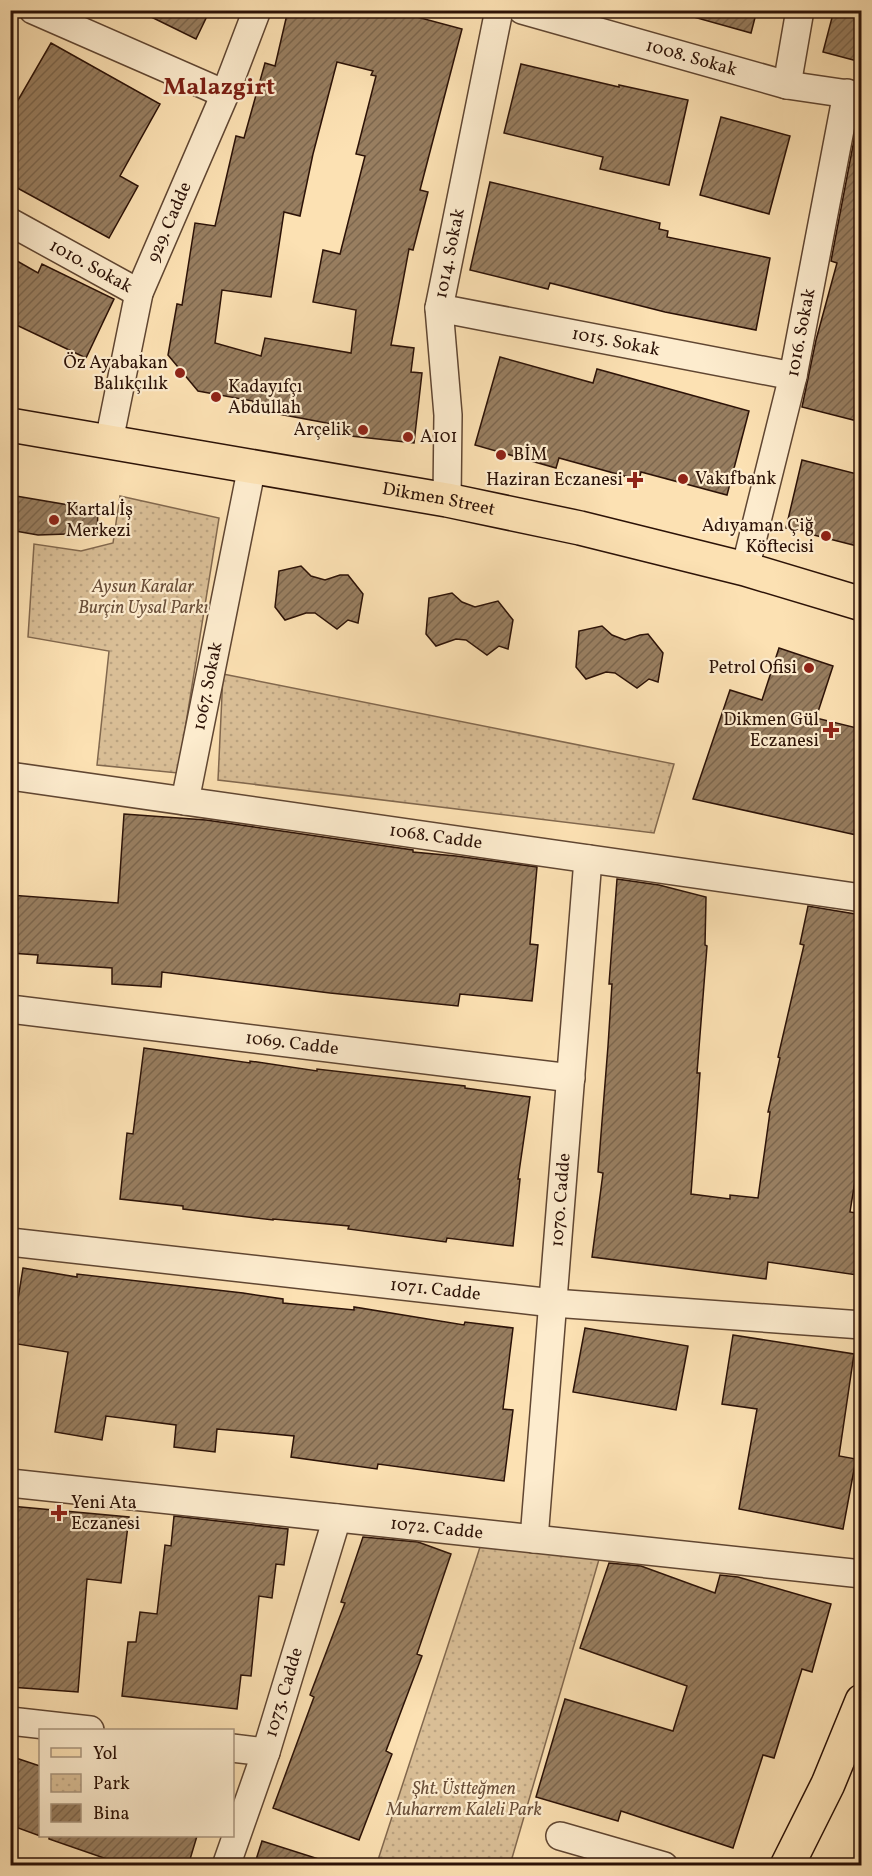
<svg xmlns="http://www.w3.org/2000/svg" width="872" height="1876" font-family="Vollkorn,serif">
	<defs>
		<pattern id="park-dots" width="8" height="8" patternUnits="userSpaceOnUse" patternTransform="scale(1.5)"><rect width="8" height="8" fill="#d9be96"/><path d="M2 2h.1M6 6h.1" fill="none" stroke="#baa280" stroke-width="1.8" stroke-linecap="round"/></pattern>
		<pattern id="building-hatch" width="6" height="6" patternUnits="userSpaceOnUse" patternTransform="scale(1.5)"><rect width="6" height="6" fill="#987e60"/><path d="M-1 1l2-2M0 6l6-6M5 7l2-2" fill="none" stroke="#7c664d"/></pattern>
	</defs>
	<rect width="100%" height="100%" fill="#fce1b3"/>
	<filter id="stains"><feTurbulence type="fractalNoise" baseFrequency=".00333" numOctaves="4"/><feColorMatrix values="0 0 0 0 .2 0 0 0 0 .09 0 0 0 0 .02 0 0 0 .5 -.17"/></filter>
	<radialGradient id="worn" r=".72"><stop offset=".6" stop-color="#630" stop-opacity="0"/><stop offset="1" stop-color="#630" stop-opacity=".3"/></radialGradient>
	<path fill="url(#park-dots)" stroke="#82684e" stroke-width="1.5" d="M120,496l99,22 -41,255 -81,-8 12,-114 -81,-14 6,-93 47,7 32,-8z
		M223,674l451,90 -20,69 -436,-53z
		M482,1541l118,15 -90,309 -134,1z"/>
	<path fill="url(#building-hatch)" stroke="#2c1207" stroke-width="1.5" fill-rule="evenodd" d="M137,10h73l-14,29z
		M288,10h103l71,19 -42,161 8,2 -15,58 -4,-1 -18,96 23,3 -3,24 11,1 -8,70 -72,-8 1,-9 -91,-17 1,-8 -55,-10 -30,-36 9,-51 5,1 13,-82 20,3 21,-90 8,2 21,-75 10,3zM337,62l36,9 -2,4 5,1 -20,78 9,2 -25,98 -17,-4 -10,52 43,8 -5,43 -86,-15 -4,18 -46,-13 7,-53 49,7 13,-85 16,4 13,-62z
		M691,10h66l-6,23 -61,-17z
		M834,10h27v52l-38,-10z
		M51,43l109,61 -40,72 18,10 -29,52 -99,-54v-70z
		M521,64l98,23v-2l69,15 -19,85 -69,-16 3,-12 -99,-24z
		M721,117l69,19 -21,78 -69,-19z
		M858,119h3v303l-59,-15 14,-67 21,-77 -6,-2z
		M490,182l170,41 -1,6 9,2 -1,6 103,21 -14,72 -91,-18 -115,-29 -2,6 -78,-19z
		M10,257l28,16 4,-9 72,35 -28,59 -76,-36z
		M500,357l93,26 4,-14 152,42 -22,84 -86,-23 -2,8 -80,-22 -3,10 -81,-23z
		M802,460l59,15v72l-75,-19z
		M10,495l88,15 -1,23 -59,2 -28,-5z
		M301,566l10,10 14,4 15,-5h8l15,19 -5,29 -10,-3 -11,9 -22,-16h-9l-21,7 -10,-13 4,-36z
		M452,593l10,9 13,5 23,-6 15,19 -5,29 -9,-3 -12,9 -21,-15 -10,-1 -20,7 -10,-12 3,-36z
		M602,626l10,9 13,5 15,-5 8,-1 15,19 -5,29 -9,-3 -12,9 -22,-15 -9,-1 -20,7 -10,-12 3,-36z
		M779,648l54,18 -17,52 45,11v107l-168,-37 37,-109 32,10z
		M124,814l82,6 207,30v2l43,4 81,11 -7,77 8,1 -6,56 -72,-7 -2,12 -128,-13 -168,-21 -1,15 -49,-3v-16l-75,-5 1,-8 -28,-2v-58l108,8z
		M617,879l42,6 47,12 -1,48 2,1 -10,127h3l-9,121 39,5v-4l28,3 12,-86h-2l12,-54 -2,-1 26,-112 -4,-1 8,-38 53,9v207l-5,27 4,1 -10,62 11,2v29l-4,32 -89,-13 -2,17 -174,-22 11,-84 -5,-1 10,-126 4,-62h-3z
		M144,1048l106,15v-2l67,10v-2l148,17v2l65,9 -12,82h2l-7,67 -66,-8 -1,4 -98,-13 1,-3 -76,-7v1l-90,-11v-3l-63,-7 7,-66 6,1z
		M23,1268l54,9v-3l166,19 40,6v4l71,7v-3l110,18 1,-3 48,6 -10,81 10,1 -9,71 -126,-17 -1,5 -86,-12 3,-21 -77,-7 -2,23 -41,-5 2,-22 -70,-9 -4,24 -47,-8 13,-80 -57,-9z
		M585,1328l103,18 -12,64 -103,-18z
		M733,1335l121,19 -15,102 17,3 -13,70 -104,-20 18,-100 -35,-5z
		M10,1506l119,11 -8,66 -34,-4 -9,113 -68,-5z
		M174,1516l114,13 -4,36 -8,-1 -4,34 -13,-2 -8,80 -10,-1 -4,34 -115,-13 6,-54h8l4,-30 17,2 8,-69 6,1z
		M363,1537l55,5 33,12 -34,100 5,2 -36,95 6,3 -33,86 -86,-32 41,-111 -4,-2 35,-92 -4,-1z
		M609,1563l32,3 74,27 5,-18 18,2 93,27 -19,68 -10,-3 -28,89 -11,-3 -30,93 -112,-37 -3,10 -82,-24 29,-98 108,32 14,-45 -107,-38z
		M10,1756l30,10v70l-30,-11z
		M49,1836h148l-9,30h-61l-78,-27z
		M262,1841l63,20v5h-71z"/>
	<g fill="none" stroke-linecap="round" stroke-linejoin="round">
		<g stroke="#604632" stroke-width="30">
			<g id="minor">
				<path d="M33,10l192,84"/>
				<path id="s1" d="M522,10l265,75 75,11"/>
				<path d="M787,85l13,-75"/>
				<path id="s2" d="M10,222l129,71"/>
				<path id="s3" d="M439,308l354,68"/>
				<path id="s4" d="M109,441l30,-148 86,-199 32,-84"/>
				<path id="s5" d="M447,500l1,-85 -9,-107 60,-298"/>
				<path id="s6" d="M745,569l48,-193 54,-283"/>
				<path id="s7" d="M10,776l852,122"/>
				<path id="s8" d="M185,801l67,-335"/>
				<path id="s9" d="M10,1009l561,69"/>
				<path id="s10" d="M10,1242l543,61 309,22"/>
				<path id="s11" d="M10,1483l852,91"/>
				<path id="s12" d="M534,1539l54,-680"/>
				<path d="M10,1721l80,9"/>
				<path d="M232,1748l34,4"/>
				<path d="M560,1836l104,30"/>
				<path id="s13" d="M226,1866l40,-114 71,-234"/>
			</g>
		</g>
		<g stroke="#2c1207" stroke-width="36">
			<g id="major">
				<path id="s14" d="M10,425l437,75 133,28 165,41 117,35"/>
				<path d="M787,1866l41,-82 34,-83"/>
			</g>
		</g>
		<use href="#minor" stroke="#fdecce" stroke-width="27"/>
		<use href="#major" stroke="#fce1b3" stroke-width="33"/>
	</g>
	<g fill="#8f2418" stroke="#fdecce" stroke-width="2">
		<circle cx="180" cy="373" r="6"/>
		<circle cx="216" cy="397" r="6"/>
		<circle cx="363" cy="430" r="6"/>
		<circle cx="408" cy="437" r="6"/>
		<circle cx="501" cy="455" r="6"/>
		<circle cx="683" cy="479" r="6"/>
		<path d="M632 471h6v6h6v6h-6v6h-6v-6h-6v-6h6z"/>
		<circle cx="54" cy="520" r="6"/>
		<circle cx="826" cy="536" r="6"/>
		<circle cx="809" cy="668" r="6"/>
		<path d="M828 721h6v6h6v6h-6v6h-6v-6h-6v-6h6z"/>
		<path d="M56 1504h6v6h6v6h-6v6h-6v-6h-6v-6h6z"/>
	</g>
	<g text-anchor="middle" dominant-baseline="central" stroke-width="4.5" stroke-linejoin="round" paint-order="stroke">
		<g font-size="18" fill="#2c1207" stroke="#fdecce">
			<text stroke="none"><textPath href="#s1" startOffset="176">1008. Sokak</textPath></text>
			<text stroke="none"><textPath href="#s4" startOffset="228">929. Cadde</textPath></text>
			<text stroke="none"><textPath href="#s5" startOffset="248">1014. Sokak</textPath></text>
			<text stroke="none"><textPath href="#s2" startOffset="92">1010. Sokak</textPath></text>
			<text stroke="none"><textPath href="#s6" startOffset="243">1016. Sokak</textPath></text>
			<text stroke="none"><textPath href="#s3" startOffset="180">1015. Sokak</textPath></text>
			<text stroke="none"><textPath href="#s14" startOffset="435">Dikmen Street</textPath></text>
			<text stroke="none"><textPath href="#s8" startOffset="117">1067. Sokak</textPath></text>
			<text stroke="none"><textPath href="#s7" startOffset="430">1068. Cadde</textPath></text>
			<text stroke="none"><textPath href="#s9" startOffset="284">1069. Cadde</textPath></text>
			<text stroke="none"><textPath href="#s12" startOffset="340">1070. Cadde</textPath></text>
			<text stroke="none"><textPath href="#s10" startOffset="428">1071. Cadde</textPath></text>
			<text stroke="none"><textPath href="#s11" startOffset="429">1072. Cadde</textPath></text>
			<text stroke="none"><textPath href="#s13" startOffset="183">1073. Cadde</textPath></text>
		</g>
		<g font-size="18" fill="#2c1207" stroke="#fdecce" text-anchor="end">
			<text x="168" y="363">Öz Ayabakan<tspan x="168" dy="21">Balıkçılık</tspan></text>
			<text x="228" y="387" text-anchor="start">Kadayıfçı<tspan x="228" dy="21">Abdullah</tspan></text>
			<text x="351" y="430">Arçelik</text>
			<text x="420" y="437" text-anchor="start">A101</text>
			<text x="513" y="455" text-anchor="start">BİM</text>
			<text x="695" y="479" text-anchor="start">Vakıfbank</text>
			<text x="623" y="480">Haziran Eczanesi</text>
			<text x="66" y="510" text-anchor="start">Kartal İş<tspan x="66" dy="21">Merkezi</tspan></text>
			<text x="814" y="526">Adıyaman Çiğ<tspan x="814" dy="21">Köftecisi</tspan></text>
			<text x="797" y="668">Petrol Ofisi</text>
			<text x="819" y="720">Dikmen Gül<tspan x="819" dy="21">Eczanesi</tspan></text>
			<text x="71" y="1503" text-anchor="start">Yeni Ata<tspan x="71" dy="21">Eczanesi</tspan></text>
		</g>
		<g font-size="18" font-style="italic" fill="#694e39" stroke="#fdecce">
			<text x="143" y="587">Aysun Karalar<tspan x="143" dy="21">Burçin Uysal Parkı</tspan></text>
			<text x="464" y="1789">Şht. Üstteğmen<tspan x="464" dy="21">Muharrem Kaleli Park</tspan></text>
		</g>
		<g font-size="24" font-weight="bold" fill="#7a1f14" stroke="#fdecce">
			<text x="219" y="88">Malazgirt</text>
		</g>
	</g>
	<rect width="872" height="1876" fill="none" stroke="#fce1b3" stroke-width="36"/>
	<rect x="12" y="12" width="848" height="1852" fill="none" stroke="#2c1207" stroke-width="3"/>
	<rect x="18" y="18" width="836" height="1840" fill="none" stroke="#2c1207" stroke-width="1.5"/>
	<rect x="39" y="1729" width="195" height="108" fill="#fdecce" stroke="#a9957e" stroke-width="1.5"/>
	<rect x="51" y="1748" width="30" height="9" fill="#fce1b3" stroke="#a9957e" stroke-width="1.5"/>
	<text x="93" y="1759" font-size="18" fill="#2c1207">Yol</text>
	<rect x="51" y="1774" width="30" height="18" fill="url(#park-dots)" stroke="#a9957e" stroke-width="1.5"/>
	<text x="93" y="1789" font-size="18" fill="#2c1207">Park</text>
	<rect x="51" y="1804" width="30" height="18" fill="url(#building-hatch)" stroke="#a9957e" stroke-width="1.5"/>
	<text x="93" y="1819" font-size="18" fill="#2c1207">Bina</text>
	<rect width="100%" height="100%" filter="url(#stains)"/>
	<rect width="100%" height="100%" fill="url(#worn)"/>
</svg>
